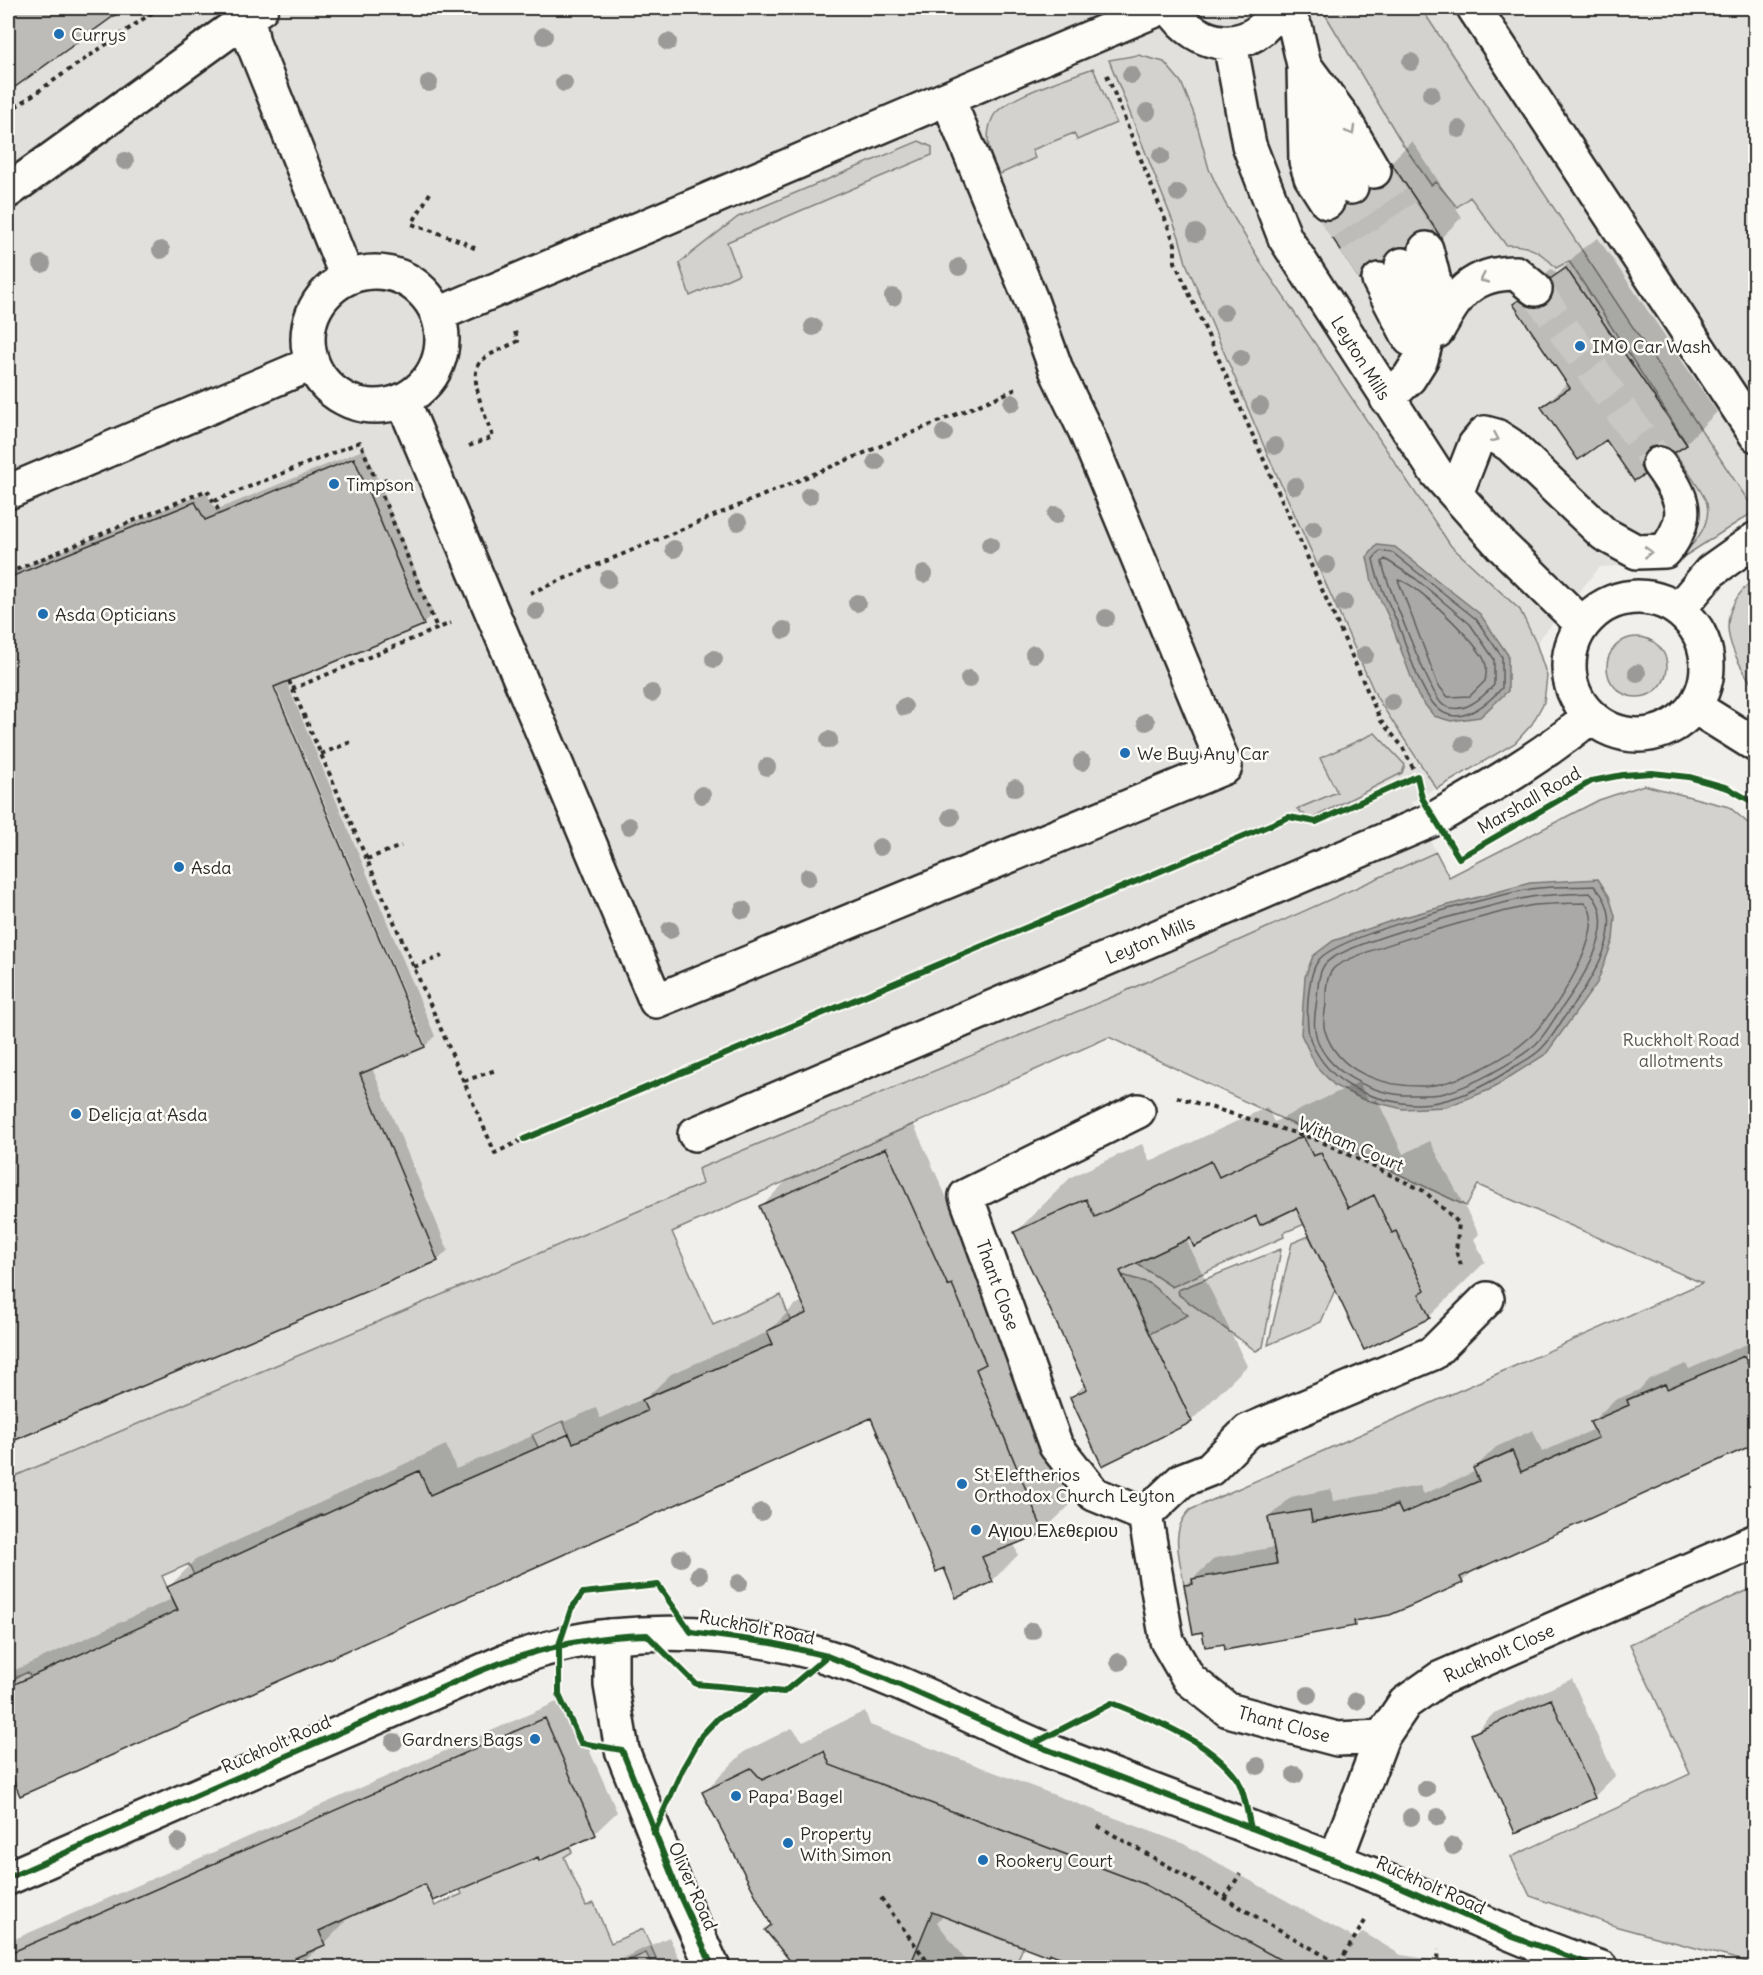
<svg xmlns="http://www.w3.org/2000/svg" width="1763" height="1975" font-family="Delius,sans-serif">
	<rect width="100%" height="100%" fill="#f0efeb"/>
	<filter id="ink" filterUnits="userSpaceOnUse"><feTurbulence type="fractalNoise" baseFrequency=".0167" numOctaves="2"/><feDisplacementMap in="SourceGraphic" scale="12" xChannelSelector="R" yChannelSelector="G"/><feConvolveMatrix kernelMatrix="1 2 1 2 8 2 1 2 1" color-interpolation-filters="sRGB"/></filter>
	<g filter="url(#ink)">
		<path fill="#e1e0dc" d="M8,8h1747v504l-81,51 -74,4 -63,75 10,34 -3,26 -12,22 -17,19 -104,59 25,50 -319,143 -8,42 -1101,487z"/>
		<path fill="#d3d2cf" stroke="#7f7e7d" stroke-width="1.5" d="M1324,8h97l334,503 -81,52c15,-14 38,-35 33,-59 -2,-9 -25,-41 -32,-51l12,-9 -118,-183 -13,7c-14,-16 -28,-24 -50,-23l-36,-48 -13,10 -21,-25 -5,3 -29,-42 -77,-129z
			M1138,55l26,7 17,20 13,32 15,55 16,34 38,63 188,280 69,64 16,33 11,33 -3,26 -12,22 -17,19 -78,46 -60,-91 -114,-254 -77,-181 -7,-26 -70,-177z
			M1093,68l23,55 -39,17 -3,-7 -42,17 3,8 -37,17c-8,-19 -15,-38 -5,-58 10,-20 78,-40 100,-49z
			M919,141l13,6v8l-205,87 12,32 -49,22 -11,-33 59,-46z
			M1755,578v111c-27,-41 -44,-74 0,-111z
			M1607 667a30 30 0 1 1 60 0a30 30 0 1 1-60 0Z
			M1375,733l30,32 -3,8 -87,44h-7l-11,-8 40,-17 -17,-34z
			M1644,785l85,22 26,22v539l-4,2 -7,-14 -75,38 -5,-10 -37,16 9,21 -46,1 8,16 -77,34 -10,-21 -37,17 8,21 -80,25 -5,-10 -33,14 -5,24 -5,-28 -42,8 -2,-12 -42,7 9,47 -84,15v5l-9,1c-4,-27 -15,-54 6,-75l512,-227 -224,-98 -12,21 -357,-169 -437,195 41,93 68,-30 9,25 -23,11 26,58 -87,38 -21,-46 -42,19 20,46 -90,-2 -10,-23 -31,14 11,22 -52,12 -45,19 21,48 -16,7 -32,-72 -29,13 -57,56 -11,-26 -23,11 31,71 -130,-7 -11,-25 -27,12 19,42 -131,50 1,54 -23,-50 -17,8 1,5 -4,2v-208l694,-295 -4,-15 419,-174 319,-143 13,25 150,-77z
			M1315,1199l-10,25 -22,9 1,4 -112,50 -44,-29 12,4 50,-24 4,9 17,-8 -5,-8 46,-23 9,17z
			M1309,1236l26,54 -14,32 -53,23 24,-102z
			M1281,1249l-18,98 -7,4 -77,-56 -1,-5z
			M1122,1275l27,8 39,32 -45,22z
			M1755,1587v377l-137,-37 -88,-31 -19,-39 179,-83 -60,-130z
			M560,1824l12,28 -8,5 22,49 8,-3 17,40 32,-14 17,38h-7l-7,-14 -26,11 1,4h-323l-3,-10 6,-67 28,34 96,-41 10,22 27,-12 -10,-22 77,-34 10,22z
			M934,1906l31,19 58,22 -8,20h-114z"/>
		<path fill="#aaa9a7" stroke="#777775" stroke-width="1.5" d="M1377,545l18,2 85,67 28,41v36l-28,26 -29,4 -17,-5 -16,-20 -28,-76 -18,-38 -5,-25z
			M1598,879l11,17 6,20 -2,24 -16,43 -51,71 -57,36 -43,17 -43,2 -41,-10 -27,-13 -19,-20 -15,-32 4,-57 8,-21 20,-15 64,-22 133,-36z"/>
		<path fill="#0003" fill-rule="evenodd" d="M8,8h114l-114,82z
			M1412,141l50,76 -20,20 -10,-7h-8l-17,16h-9l-37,32 -39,-59 21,-20 25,-15 9,-1 16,-15 -1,-7z
			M1598,238l119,174 -31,31 -17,4 -26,26 -37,-35 -63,-31 25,-25 -53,-78 31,-31 5,-4 7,4 25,-25z
			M365,449l68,164 -10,11 -137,57 149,355 -10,10 -53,22 76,182 -10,10 -430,182v-869l198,-81 10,18zM273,680l152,363h-3l-152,-362z
			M1359,1082l10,20 8,-3 26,55 27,-13 49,93 -5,5 11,23 -56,55 -133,-111 -39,8 -71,25 61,127 -56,55 -119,-24 14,-14 -71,-150 56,-56 71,-33 8,18 117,-55 7,15z
			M913,1123l62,137 28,85 67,160 -27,26 -29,12 4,12 -26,26 -120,-165 -851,378 -13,-30v-88l5,-5 161,-73 -5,-11 26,-27 251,-115 10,24 140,-61 4,10 47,-21 24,-23 97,-42 27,-27 8,-4 -42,-94 26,-27z
			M1756,1340v103l-280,125 -14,14 -101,37 -7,6 -129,17 -22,-12 -17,-45 29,-27 60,-11 -6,-29 22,-21 40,-8 2,12 87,-15 4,8 52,-23 -1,-3 21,-21 37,-17 9,22 53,-23 -3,-7 21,-21 26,-11 10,-11 37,-15 3,5z
			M1572,1679l43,97 -21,21 -121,-62 21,-22z
			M566,1698l51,114 -22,21 -55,26 -2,-4 -112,27 -83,37 2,3 -21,22 -30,24h-286v-26z
			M865,1711l5,14 314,119 172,95 7,-7 38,23 88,13h-396l-149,-53 -7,7 34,46h-174l-93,-176 40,-40 48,-24 11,13z
			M669,1937l15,31h-83z"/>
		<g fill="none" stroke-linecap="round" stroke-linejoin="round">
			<path stroke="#5e5d5d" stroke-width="1.5" d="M1380,551l13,2 83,66 26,38v31c-64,68 -81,-2 -101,-56 -9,-24 -23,-46 -28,-73z
				M1385,559l31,20 54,45 24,35v26c-12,13 -31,31 -51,20 -11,-7 -58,-126 -61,-143z
				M1398,580c16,0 82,65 87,82 2,5 1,14 0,19l-15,15 -22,1 -10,-12z
				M1594,886c40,38 -7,100 -31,133 -6,10 -13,21 -21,29 -7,8 -18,13 -26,18 -34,22 -72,43 -114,37 -40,-6 -72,-21 -90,-59 -8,-17 -5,-67 6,-83 16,-25 178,-66 213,-72 20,-3 42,-2 63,-3z
				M1590,893c33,32 -13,94 -33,122 -6,9 -13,21 -21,29 -20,18 -65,42 -91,49 -10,3 -22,2 -32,2 -37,2 -93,-24 -98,-65 -2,-9 1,-22 2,-31 1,-11 1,-26 8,-35 19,-22 172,-61 206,-67 19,-3 40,-3 59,-4z
				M1585,903c26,25 -34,115 -55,134 -23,22 -75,48 -106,49 -40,1 -86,-13 -99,-55 -3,-7 0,-18 1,-27 0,-10 -1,-26 7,-35 15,-17 173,-60 202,-64 17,-1 34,-2 50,-2z"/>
		</g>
		<path fill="#bdbcb8" stroke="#2b2b2b" stroke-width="1.5" d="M8,8h117l-117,84z
			M1390,161l52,78 -10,-8h-11l-8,5 -5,12h-13l-7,5 -4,9 -14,2 -7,7 -3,9 -40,-61 17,-1 8,-14h15l7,-7 2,-8 15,-2 6,-6 3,-9z
			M1566,268l121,177 -13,8 -8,-6 -9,-2 -8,3 -7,9 -2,9 4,9 -10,6 -28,-41 -28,20 -37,-53 29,-19 -57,-84 6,-4 12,7 11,-1 8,-5 3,-8 -3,-14z
			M354,458l70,167 -150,62 151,360 -65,27 78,187 -430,182v-865l187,-76 10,18z
			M1303,1136l10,20 8,-3 27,55 26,-13 18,38 4,-2 29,59 -6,4 11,24 -66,32 -68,-142 -36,17 -4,-9 -62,31 -4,-9 -70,33 72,151 -90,44 -32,-69 17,-8 -73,-157 72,-33 9,18 116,-56 8,16z
			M886,1148l62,138 4,-2 34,80 -10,5 68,164 -62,24 11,25 -37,16 -12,-30 -8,4 -65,-154 -851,378 -12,-28v-81l170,-77 -11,-23 252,-116 11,24 139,-61 4,9 74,-32 -5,-11 131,-56 -6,-13 40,-18 -48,-107z
			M1744,1356l11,24v64l-295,133 3,6 -73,32 -36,6 1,5 -130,24 -1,-6 -19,3 -3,-15 -9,2 -9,-49 9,-1 -1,-5 85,-15 -9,-47 42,-7 2,12 86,-16 4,8 77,-33 -6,-13 39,-17 9,21 77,-34 -8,-16 39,-17 -2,-5 38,-16 2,5z
			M1551,1699l44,99 -80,35 -44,-99z
			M545,1718l51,117 -57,26 -1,-4 -105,44 -8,-17 -71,31 -35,16 6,14 -30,13 4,10h-291v-14z
			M824,1751l6,14 314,119 151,84h-207l-39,-15 -1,3 -116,-44 -23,56h-113l-31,-38 6,-5 -69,-133 49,-24 11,12z"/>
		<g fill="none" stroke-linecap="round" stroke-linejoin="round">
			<path stroke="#c9c8c5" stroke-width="33" stroke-dasharray="33 16" stroke-linecap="butt" d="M1374,171l52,78
				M1351,187l51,78
				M1327,202l52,78
				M1535,289l124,175"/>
			<g stroke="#2b2b2b" stroke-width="38">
				<path id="minor" d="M261,8l-13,9 5,26 94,234
					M1171,8c27,43 81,48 107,0
					M1284,8l12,22 8,35 38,51 32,55
					M1474,8l282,427
					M1230,43l19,102 36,93 151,234 66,74 80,78
					M1304,65l2,96 5,16 16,25
					M1315,104l9,35 27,48
					M8,191l240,-174
					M1402,265l17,50 1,30
					M308 339a67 67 0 1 1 134 0a67 67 0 1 1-134 0Z
					M1379,280l31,59
					M439,314l721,-306
					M1437,331c20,-36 33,-58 79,-58l19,16
					M1387,399l22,-21 12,-19 17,-62 -12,-48
					M403,401l253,600 569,-234 -139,-335 -29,-60 -26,-72 -83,-201
					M8,492l303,-128
					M1456,494l19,-49 10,-12 11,3 14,9 94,89 33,18 28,-1c27,-35 19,-53 -6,-87
					M1569 666a69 69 0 1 1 138 0a69 69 0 1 1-138 0Z
					M1679,609l32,-38 45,-32
					M1695,707l61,38
					M1138,1111l-172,85 90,250 38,48 51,21
					M695,1134l739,-315c54,-31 108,-62 156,-102
					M1145,1515l37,-35 28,-11 38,-38 185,-78 54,-54
					M1145,1515l22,126 22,38 39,31 109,29 45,-2
					M611,1636v49l11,65 58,146 33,72
					M1335,1861l47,-124 23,-34 34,-24 317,-138"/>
			</g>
			<g stroke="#2b2b2b" stroke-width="38">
				<path id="major" d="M8,1878l495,-216c36,-11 71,-23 108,-26 72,-7 145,-1 214,20 80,24 154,67 232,98 103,40 207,78 311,119 78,31 152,68 233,95"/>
			</g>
			<path stroke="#2b2b2b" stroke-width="4" stroke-dasharray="4.5 4.5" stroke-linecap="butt" d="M1107,75l68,169v18l206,459 21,25 15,30
				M8,112l151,-104
				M430,193l-18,31 49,17 17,9
				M469,446l24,-9c-6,-18 -27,-61 -12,-76 9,-8 26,-14 37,-20l-4,-12
				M366,487l23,-9
				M214,501l146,-59 77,186
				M8,573l199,-83 13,23
				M530,593l489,-205
				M289,681l206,472 29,-14
				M292,689l159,-66
				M321,754l30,-12
				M367,859l34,-13
				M414,967l28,-11
				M464,1081l32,-11
				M1177,1097l141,43 106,51 35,32 -3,28 5,14
				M1098,1826l248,142
				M881,1898l51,70
				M1225,1898l15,-24
				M1339,1963l26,-42
				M1437,1968l2,-18"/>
			<use href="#minor" stroke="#fdfcf7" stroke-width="33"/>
			<use href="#major" stroke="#fdfcf7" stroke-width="33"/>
			<g stroke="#fdfcf7" stroke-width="10">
				<path id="cycleway" d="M524,1139l765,-322 27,5 101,-46 5,22 37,60 133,-77 31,-6 29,-2 37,4 39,11 28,16
					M1033,1744l79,-41c41,16 99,39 125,76 8,12 10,35 14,49
					M654,1833l28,-63 20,-35 16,-17 24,-12 22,-16
					M8,1878l472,-207c54,-22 109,-35 167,-36l49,49 88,8 43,-36
					M713,1968l-33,-72 -58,-146 -41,-7 -22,-48v-50l12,-36 12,-16 75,-8 33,47 81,11 55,13 59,23 147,65 338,130 142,63 88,31"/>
			</g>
			<use href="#cycleway" stroke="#1b5e20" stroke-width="6"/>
		</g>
		<g fill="#9b9a98">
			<circle cx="544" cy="36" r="9"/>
			<circle cx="668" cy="42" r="9"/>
			<circle cx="1411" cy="62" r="9"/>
			<circle cx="1131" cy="75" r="9"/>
			<circle cx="429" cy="83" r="9"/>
			<circle cx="564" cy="83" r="9"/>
			<circle cx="1431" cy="94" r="9"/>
			<circle cx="1147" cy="112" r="9"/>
			<circle cx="1459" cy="129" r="9"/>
			<circle cx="1161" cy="156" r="9"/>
			<circle cx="125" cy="161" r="9"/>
			<circle cx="1178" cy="193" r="9"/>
			<circle cx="1196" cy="233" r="9"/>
			<circle cx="161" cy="250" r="9"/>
			<circle cx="42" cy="264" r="9"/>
			<circle cx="959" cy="267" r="9"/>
			<circle cx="893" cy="297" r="9"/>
			<circle cx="1224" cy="312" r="9"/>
			<circle cx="813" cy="327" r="9"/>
			<circle cx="1241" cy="358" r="9"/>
			<circle cx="1012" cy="403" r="9"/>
			<circle cx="1260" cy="406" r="9"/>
			<circle cx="944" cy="433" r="9"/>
			<circle cx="1275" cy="446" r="9"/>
			<circle cx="876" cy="462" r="9"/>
			<circle cx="1295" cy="486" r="9"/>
			<circle cx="809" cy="496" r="9"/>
			<circle cx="1056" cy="515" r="9"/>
			<circle cx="738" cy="522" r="9"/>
			<circle cx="1314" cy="529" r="9"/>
			<circle cx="990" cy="545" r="9"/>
			<circle cx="674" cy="549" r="9"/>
			<circle cx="1327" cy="565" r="9"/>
			<circle cx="924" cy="574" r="9"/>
			<circle cx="608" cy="579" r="9"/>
			<circle cx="857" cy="603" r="9"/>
			<circle cx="1344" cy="603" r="9"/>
			<circle cx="536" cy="611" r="9"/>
			<circle cx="1106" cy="618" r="9"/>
			<circle cx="784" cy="630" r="9"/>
			<circle cx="1034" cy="654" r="9"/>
			<circle cx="1365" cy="655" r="9"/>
			<circle cx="714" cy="659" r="9"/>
			<circle cx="1637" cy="673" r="9"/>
			<circle cx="969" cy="679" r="9"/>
			<circle cx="652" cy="693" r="9"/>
			<circle cx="1392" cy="702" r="9"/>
			<circle cx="904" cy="707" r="9"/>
			<circle cx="1146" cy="722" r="9"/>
			<circle cx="829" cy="740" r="9"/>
			<circle cx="1464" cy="744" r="9"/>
			<circle cx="1082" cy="762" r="9"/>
			<circle cx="767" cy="767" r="9"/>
			<circle cx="1015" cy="788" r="9"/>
			<circle cx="702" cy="795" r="9"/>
			<circle cx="951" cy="817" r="9"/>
			<circle cx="629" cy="826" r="9"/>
			<circle cx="880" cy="847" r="9"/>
			<circle cx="808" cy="877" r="9"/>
			<circle cx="743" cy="910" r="9"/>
			<circle cx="670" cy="930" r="9"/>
			<circle cx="761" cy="1512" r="9"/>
			<circle cx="681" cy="1558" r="9"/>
			<circle cx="699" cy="1575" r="9"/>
			<circle cx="739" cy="1583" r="9"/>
			<circle cx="1032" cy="1631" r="9"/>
			<circle cx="1119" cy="1662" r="9"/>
			<circle cx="1308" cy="1695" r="9"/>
			<circle cx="1356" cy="1701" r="9"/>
			<circle cx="394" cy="1742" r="9"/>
			<circle cx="1258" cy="1766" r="9"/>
			<circle cx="1295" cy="1775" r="9"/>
			<circle cx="1426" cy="1789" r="9"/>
			<circle cx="1411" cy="1817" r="9"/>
			<circle cx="1438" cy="1817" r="9"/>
			<circle cx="178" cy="1842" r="9"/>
			<circle cx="1453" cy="1846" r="9"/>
		</g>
		<defs><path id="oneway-chevron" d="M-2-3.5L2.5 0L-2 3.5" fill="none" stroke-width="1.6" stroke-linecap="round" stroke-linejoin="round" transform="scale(1.5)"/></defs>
		<g stroke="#9e9e9b">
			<use href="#oneway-chevron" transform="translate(1351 131) rotate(60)"/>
			<use href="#oneway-chevron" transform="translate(1484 279) rotate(155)"/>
			<use href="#oneway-chevron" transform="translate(1495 438) rotate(24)"/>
			<use href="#oneway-chevron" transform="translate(1648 552) rotate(-2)"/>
		</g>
	</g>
	<g fill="#1f6fb2" stroke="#fdfcf7" stroke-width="2">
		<circle cx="59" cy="34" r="6"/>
		<circle cx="1580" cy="346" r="6"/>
		<circle cx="334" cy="484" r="6"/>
		<circle cx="43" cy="614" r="6"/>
		<circle cx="1125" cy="753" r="6"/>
		<circle cx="179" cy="867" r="6"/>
		<circle cx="76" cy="1114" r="6"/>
		<circle cx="962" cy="1484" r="6"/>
		<circle cx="976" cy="1530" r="6"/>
		<circle cx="535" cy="1739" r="6"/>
		<circle cx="736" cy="1796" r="6"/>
		<circle cx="788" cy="1843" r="6"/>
		<circle cx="983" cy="1860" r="6"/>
	</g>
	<g text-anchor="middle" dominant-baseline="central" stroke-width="5" stroke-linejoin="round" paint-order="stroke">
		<g font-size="18" fill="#2b2b2b" stroke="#fdfcf7" text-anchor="start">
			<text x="71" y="34">Currys</text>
			<text x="1592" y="346">IMO Car Wash</text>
			<text x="346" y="484">Timpson</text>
			<text x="55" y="614">Asda Opticians</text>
			<text x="1137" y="753">We Buy Any Car</text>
			<text x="191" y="867">Asda</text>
			<text x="88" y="1114">Delicja at Asda</text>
			<text x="974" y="1474">St Eleftherios<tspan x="974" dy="21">Orthodox Church Leyton</tspan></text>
			<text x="988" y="1530">Αγιου Ελεθεριου</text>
			<text x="523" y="1739" text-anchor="end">Gardners Bags</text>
			<text x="748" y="1796">Papa' Bagel</text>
			<text x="800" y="1833">Property<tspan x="800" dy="21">With Simon</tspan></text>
			<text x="995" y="1860">Rookery Court</text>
		</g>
		<g font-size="18" fill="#2b2b2b" stroke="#fdfcf7">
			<text transform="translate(1361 358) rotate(58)">Leyton Mills</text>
			<text transform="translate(1529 800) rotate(-30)">Marshall Road</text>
			<text transform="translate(1150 940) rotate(-23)">Leyton Mills</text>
			<text transform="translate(1351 1144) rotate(23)">Witham Court</text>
			<text transform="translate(998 1285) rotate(70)">Thant Close</text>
			<text transform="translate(757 1627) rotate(11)">Ruckholt Road</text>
			<text transform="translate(1499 1653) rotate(-24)">Ruckholt Close</text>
			<text transform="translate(1284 1724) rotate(15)">Thant Close</text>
			<text transform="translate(276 1744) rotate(-24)">Ruckholt Road</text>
			<text transform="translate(1431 1885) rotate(24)">Ruckholt Road</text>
			<text transform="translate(693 1886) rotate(66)">Oliver Road</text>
		</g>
		<g font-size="18" fill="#555554" stroke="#fdfcf7">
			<text x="1681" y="1039">Ruckholt Road<tspan x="1681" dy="21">allotments</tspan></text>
		</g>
	</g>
	<rect width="1763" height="1975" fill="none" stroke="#fdfcf7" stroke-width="30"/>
	<rect x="15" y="15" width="1733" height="1945" fill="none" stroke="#2b2b2b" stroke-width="2" filter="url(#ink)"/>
</svg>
